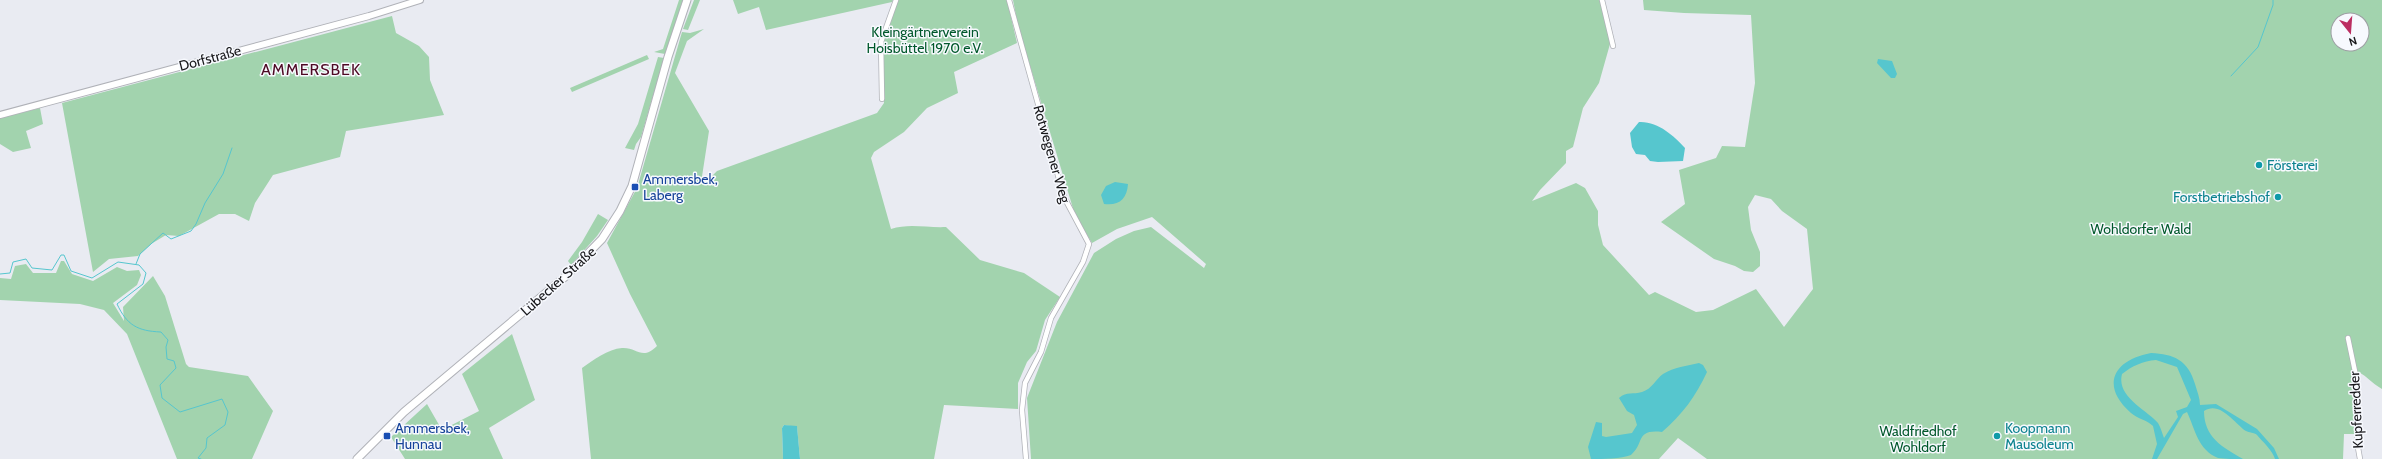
<svg xmlns="http://www.w3.org/2000/svg" width="2382" height="459" font-family="Cabin,sans-serif">
	<rect width="100%" height="100%" fill="#e9ebf2"/>
	<path fill="#a2d3ae" fill-rule="evenodd" d="M679,0h4l-18,54 -11,-2 9,-3z
		M694,0h6l-12,30 -5,-1z
		M733,0h160l-1,2 -126,28 -7,-23 -21,7z
		M898,0h109l10,43 -63,29 4,21 -31,15 -23,24 -30,20 -3,6 20,71c18,-6 36,-1 55,-2l34,33 44,13 36,24 -15,23 -9,31 -9,11 -9,21v26l-74,-4 -10,54h-134l-3,-32 -13,-2 -2,3 1,31h-192l-9,-91c11,-8 26,-19 40,-20 15,-1 20,13 35,-2l-27,-52 -23,-51 30,-55 45,-156 8,1 14,-4 -17,12 -12,32 34,58 -8,52 6,-2 10,-10 160,-58 7,-10 -1,-67z
		M1013,0h588l9,44 -11,39 -16,25 -10,39 -7,4v12l-26,27 -8,11 44,-18 9,5 13,23v14l5,20 46,50 6,-3 41,20 17,-2 43,-21 28,38 29,-38 -6,-60 -25,-18 -11,-12 -16,-4 -7,12 3,23 9,22v14l-7,6 -9,-1 -9,-5 -21,-7 -53,-37 24,-18 -6,-34 37,-12 6,-12 23,1 10,-64 -4,-68 -67,-2 -40,-3 -1,-10h739v389c-11,-6 -17,-16 -29,-19l6,64h-15l-1,25h-636l-29,-21 -19,21h-628l-4,-61 30,-76 37,-69 22,-14 18,-8 17,-4 53,41 2,-4 -54,-47 -35,12 -25,14 -17,-28 -57,-189zM2338,20h24v24h-24z
		M392,16l4,17 23,13 10,11 1,23 14,35 -98,16 -6,26 -67,18 -18,28 -6,18 -14,-7h-16l-40,22 -13,-1 -15,9 -13,12 -29,3 -16,13 -31,-169z
		M647,55l2,4 -77,33 -2,-4z
		M658,57l6,1 -23,79 -5,7 -2,6 -9,-2 13,-24z
		M40,108l3,16 -17,7 5,17 -18,4 -13,-8v-26z
		M598,214l10,6 -11,16 -26,29 -3,-4 14,-19z
		M61,261h3l8,13 21,7 24,-14 10,4 12,-1 2,5 -4,10 -24,18 11,18 -1,-14 30,-31 12,20 21,68 3,3 59,9 25,35 -21,48h-75l-50,-125 -23,-24 -24,-6 -80,-4v-22l11,1 4,-13 11,-2 7,9h23z
		M512,334l23,66 -46,28 14,31h-98l-14,-22 36,-33 15,26 37,-19 -17,-37z"/>
	<path fill="#56c6ce" fill-rule="evenodd" d="M1878,59l14,2 5,13 -2,4h-4l-14,-15z
		M1639,122c19,-1 35,14 46,26l-2,13 -25,1 -8,-1 -5,-6 -9,-1 -4,-7 -2,-14z
		M1115,182l13,2c-1,15 -9,22 -24,20l-3,-9 5,-9z
		M2151,353c23,1 37,7 44,31 2,7 5,14 5,21l16,-1 41,25 17,19 5,11h-4c-2,-8 -13,-18 -18,-24 -3,-3 -8,-2 -11,-4 -11,-7 -26,-31 -42,-20 0,26 18,36 39,48 -7,0 -19,0 -25,-1 -20,-8 -23,-29 -31,-46l-4,2 -26,45h-5l5,-15 -4,-18c-6,-6 -15,-7 -22,-13 -31,-27 -18,-53 20,-60zM2156,360l21,7 14,33 -4,7 -11,4 2,6 -14,21c-2,-5 -3,-10 -6,-15 -11,-13 -42,-26 -36,-49 10,-8 21,-13 34,-14z
		M1699,363l4,2 4,7c-11,24 -25,43 -45,60 -27,-3 -17,11 -31,23 -10,4 -28,4 -40,4l-3,-12 8,-25 6,1v13l4,1 26,-4 5,-8 -3,-10 -7,-4 -8,-13c8,-7 14,-3 23,-6 10,-3 14,-13 21,-18 11,-7 24,-8 36,-11z
		M784,425l13,1 3,33h-17l-1,-31z"/>
	<g fill="none" stroke-linecap="round" stroke-linejoin="round">
		<path stroke="#56c6ce" stroke-width="1" d="M2231,76l27,-29 15,-42v-5
			M136,264l4,-10 23,-21 8,6 20,-8 5,-7 9,-21 18,-29 9,-26
			M0,274l10,-1 3,-11 13,-3 6,9 20,2 9,-15h3l7,16 21,7 26,-16 21,3 7,8 -3,11 -26,20c10,21 20,27 44,28l7,8 -2,7 1,12 7,2 2,7 -16,17 2,13 18,14 42,-13 6,13 -3,13 -18,13 -1,10 -8,10 3,1"/>
		<g stroke="#b0b2b8" stroke-width="6">
			<path id="street" d="M1009,0l55,197 25,47 -6,18 -32,56 -10,34 -16,31 -3,27 4,49
				M1602,0l11,46
				M882,99l-1,-57 15,-42
				M2348,338l9,43v61l3,17"/>
		</g>
		<g stroke="#b0b2b8" stroke-width="8">
			<path id="secondary" d="M0,115l369,-99 51,-16"/>
		</g>
		<g stroke="#b0b2b8" stroke-width="9">
			<path id="primary" d="M357,459l47,-47 162,-136 36,-37 18,-28 12,-25 36,-129 19,-57"/>
		</g>
		<use href="#street" stroke="#fff" stroke-width="4.5"/>
		<use href="#secondary" stroke="#fff" stroke-width="6"/>
		<use href="#primary" stroke="#fff" stroke-width="7"/>
	</g>
	<g fill="#0f9aa8" stroke="#f7f9fe" stroke-width="1.5">
		<circle cx="2259" cy="165" r="4"/>
		<circle cx="2278" cy="197" r="4"/>
		<circle cx="1997" cy="436" r="4"/>
	</g>
	<g fill="#1a4fb4" stroke="#f7f9fe" stroke-width="1.5">
		<rect x="631" y="183" width="8" height="8" rx="2"/>
		<rect x="383" y="432" width="8" height="8" rx="2"/>
	</g>
	<g text-anchor="middle" dominant-baseline="central" stroke-width="3" stroke-linejoin="round" paint-order="stroke">
		<g font-size="14" fill="#00582b" stroke="#f7f9fe">
			<text x="925" y="32">Kleingärtnerverein<tspan x="925" dy="16">Hoisbüttel 1970 e.V.</tspan></text>
			<text x="2141" y="229">Wohldorfer Wald</text>
			<text x="1918" y="431">Waldfriedhof<tspan x="1918" dy="16">Wohldorf</tspan></text>
		</g>
		<g font-size="14" fill="#17171a" stroke="#f7f9fe">
			<text transform="translate(210 58) rotate(-15)">Dorfstraße</text>
			<text transform="translate(1052 154) rotate(74)">Rotwegener Weg</text>
			<text transform="translate(558 281) rotate(-42)">Lübecker Straße</text>
			<text transform="translate(2356 410) rotate(-93)">Kupferredder</text>
		</g>
		<g font-size="14" fill="#0d838f" stroke="#f7f9fe" text-anchor="start">
			<text x="2267" y="165">Försterei</text>
			<text x="2270" y="197" text-anchor="end">Forstbetriebshof</text>
			<text x="2005" y="428">Koopmann<tspan x="2005" dy="16">Mausoleum</tspan></text>
		</g>
		<g font-size="14" fill="#164399" stroke="#f7f9fe" text-anchor="start">
			<text x="643" y="179">Ammersbek,<tspan x="643" dy="16">Laberg</tspan></text>
			<text x="395" y="428">Ammersbek,<tspan x="395" dy="16">Hunnau</tspan></text>
		</g>
		<g font-size="16" letter-spacing="1" fill="#4d0923" stroke="#f7f9fe">
			<text x="311" y="69">AMMERSBEK</text>
		</g>
	</g>
	<g transform="translate(2350 32) rotate(163)"><circle r="19" fill="#f7f9fe" stroke="#9d9fa3"/>
	<path d="M0-3L7 15L0 10L-7 15Z" fill="#bb2e61"/>
	<text y="-6" font-size="11" font-weight="bold" text-anchor="middle" fill="#17171a">N</text>
	</g>
</svg>
